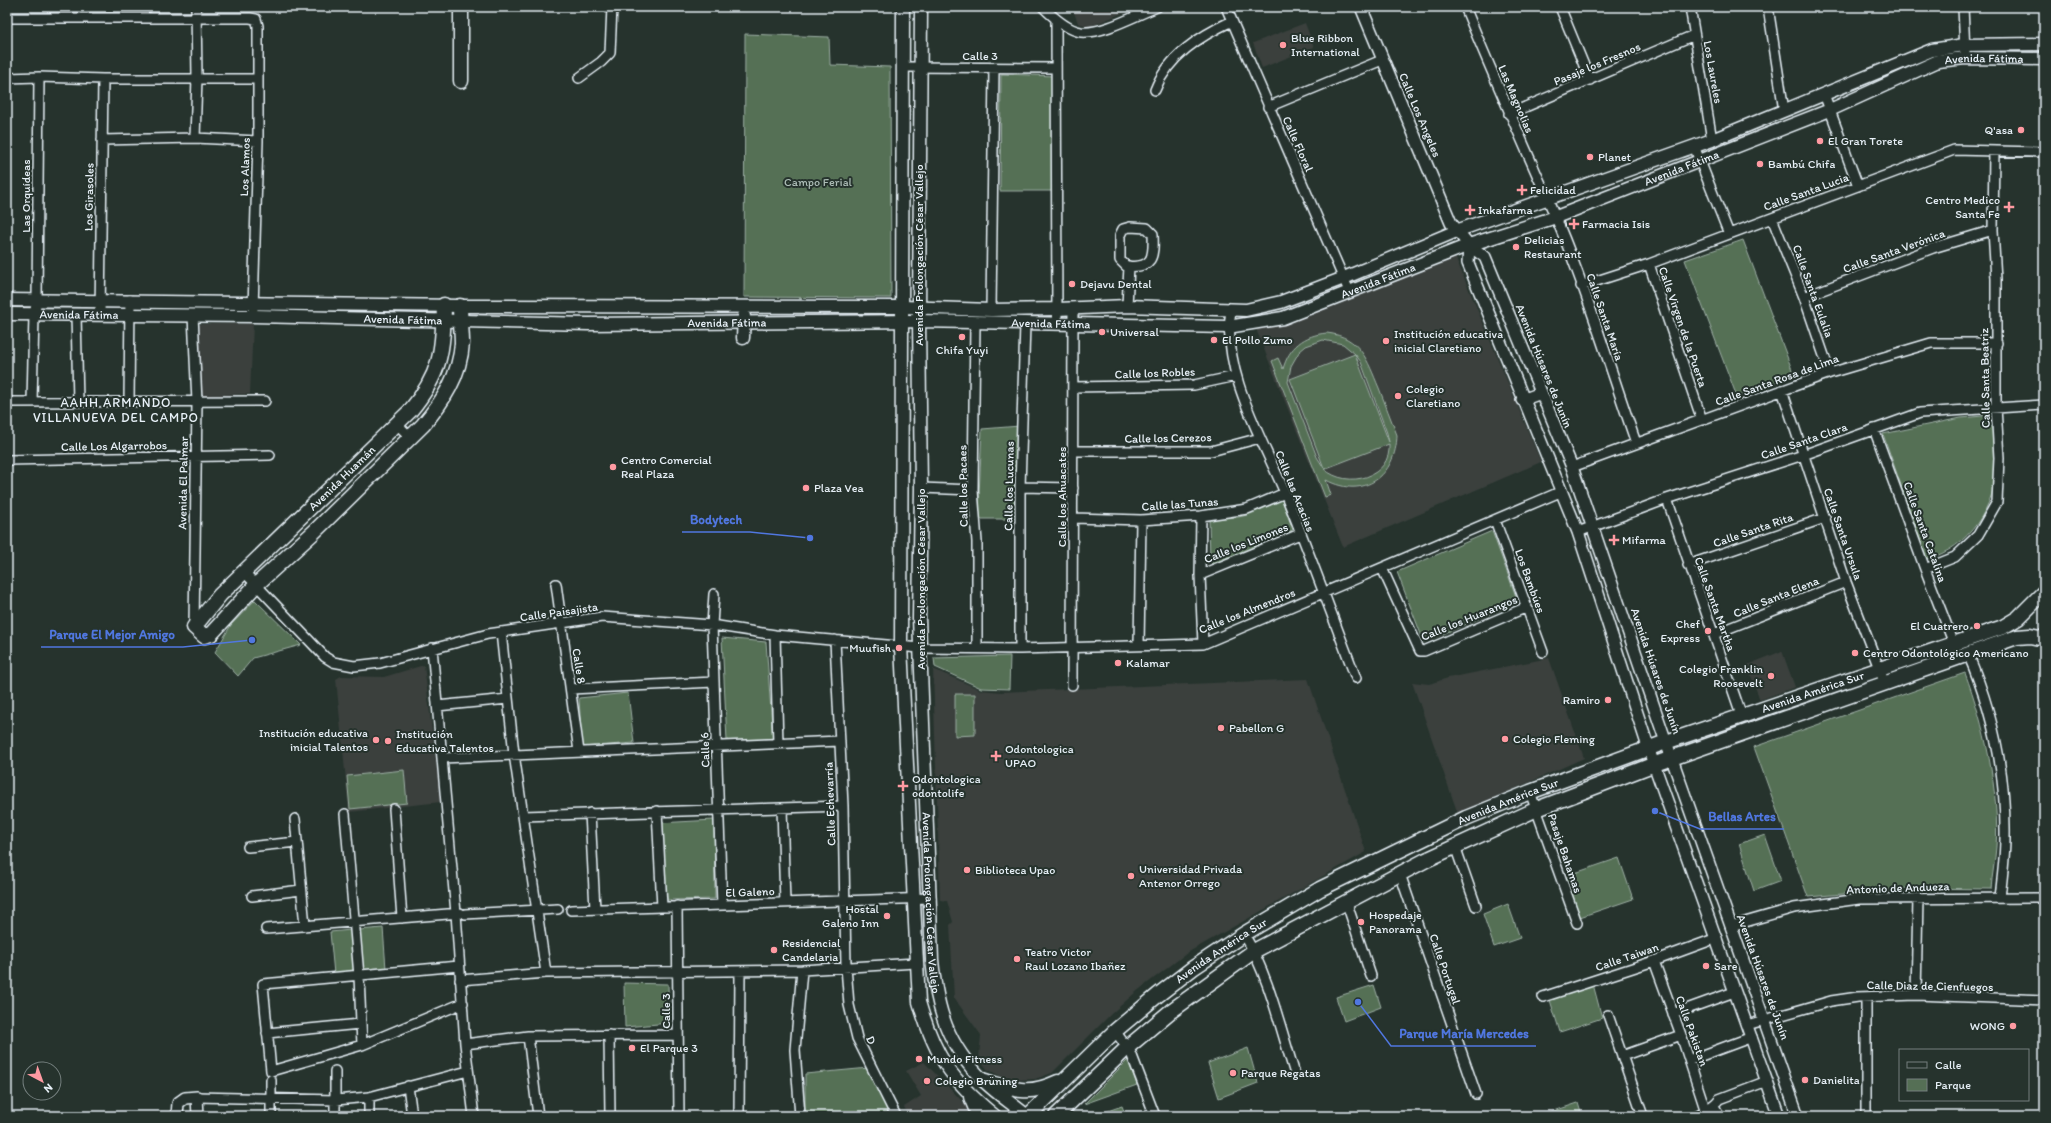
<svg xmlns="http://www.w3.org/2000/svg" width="2051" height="1123" font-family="Itim,sans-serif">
	<rect width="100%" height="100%" fill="#26332d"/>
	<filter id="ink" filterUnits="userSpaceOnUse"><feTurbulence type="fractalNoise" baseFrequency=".025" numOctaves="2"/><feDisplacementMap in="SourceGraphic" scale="8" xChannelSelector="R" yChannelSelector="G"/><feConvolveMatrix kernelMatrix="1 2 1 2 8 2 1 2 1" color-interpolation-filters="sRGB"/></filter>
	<g filter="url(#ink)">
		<path fill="#3a403d" d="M1072,7h65l-48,20 -11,-4z
			M1305,23l9,24 -52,21 -9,-25z
			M1455,256l86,206 -198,85 -87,-218z
			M197,324h56l-3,70 -50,2z
			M1782,651l13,36 -35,13 -13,-35z
			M1549,658l35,100 -126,56 -46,-132 17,2 19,-6z
			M424,665l17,137 -92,10 -13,-133 5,-3 43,1z
			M933,669l48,21 20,2 307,-13 58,173 -179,101 -51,39 -25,22 -59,59 -17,6 -18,1 -17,-4 -13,-7 -8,-11 2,-23 -27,-37 -4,-73 3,-3 -6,-21 -7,-1z
			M924,1062l41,42 9,12h-65l-5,-9 17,-11 -15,-25z"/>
		<path fill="#556f55" stroke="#9eb0a6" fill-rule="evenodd" d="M745,34l84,3 1,28 60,2 1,231 -147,-1z
			M1001,74l55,2 -1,115h-55z
			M1743,240l51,135 -57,22 -52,-137z
			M1327,333c34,4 40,27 52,55 6,16 12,31 18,47 -1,41 -33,65 -71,45l5,15 -6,2 -53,-136 6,-3 5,11c6,-22 21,-34 44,-36zM1323,340l20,4 12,10 -65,25 34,89 -7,-11 -29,-75 3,-16 8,-14 7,-6zM1355,354l6,8 26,71 2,9zM1389,444c3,33 -41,46 -65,25z
			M1983,416l7,1c2,14 8,33 7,46 -1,43 -28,85 -70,96l-44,-125 78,-16z
			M1020,426l-1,93h-41l4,-90z
			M1282,500l11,30 -81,34 -2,-4 -1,-39c9,-5 23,-2 34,-5 13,-3 26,-11 39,-16z
			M1492,531l26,71 -94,40 -27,-70z
			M255,600l46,45 -48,13 -15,18 -23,-24 16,-27z
			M722,638l44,4 7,97 -46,2z
			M1010,656l-1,33 -28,-1 -46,-21 -1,-9z
			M1965,673c19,50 35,120 31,174 -1,14 -4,28 -5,42l-80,-1 -103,9 -54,-150z
			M628,693l6,50 -52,4 -3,-49z
			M955,694h20v41l-20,1z
			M404,770l3,33 -57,6 -3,-33z
			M714,820l1,79 -48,1 -8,-77z
			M1765,835l16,46 -27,10 -15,-47z
			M1619,858l14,41 -56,19 -11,-38 3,-5z
			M1508,904l12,34 -26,9 -11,-33z
			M383,928l3,41 -23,2 -4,-41z
			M351,930l3,42 -20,2 -4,-42z
			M624,983l44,1 1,39 -44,4z
			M1593,984l9,34 -42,14 -11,-35z
			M1374,985l7,22 -37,14 -8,-24z
			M1248,1048l10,35 -39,15 -11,-35z
			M1128,1060l9,25 -53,19z
			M869,1068l25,48h-89v-42z
			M1578,1103l4,13h-29l-2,-4z
			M1122,1106l4,10h-23l-1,-3z"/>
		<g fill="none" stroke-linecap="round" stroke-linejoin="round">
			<g stroke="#e8f1f8" stroke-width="12">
				<path id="minor" d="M1043,7c10,10 24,23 38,25 22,2 55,-17 76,-25
					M1226,7l123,284
					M1465,7c29,71 60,141 91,211 31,73 54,150 80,225
					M1560,7l30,73
					M1690,7l22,133
					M1768,7l16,104
					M1963,7l2,45
					M7,18h243l6,1 2,7v115l-5,168
					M1056,20l1,304
					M903,67l153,1
					M7,78l32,-1 64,2h155
					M579,78l22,-16 9,-9 2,-46
					M1155,90c13,-34 45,-54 77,-69
					M1824,94l34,92
					M1268,107l114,-47
					M1509,114l185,-79
					M195,138l2,-60 -1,-71
					M102,140l93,-2 63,3
					M1694,146l35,88
					M1772,218l32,79 26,76
					M1130,227l17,1 6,6c1,23 0,35 -27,32l-6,-6v-25l3,-6z
					M1649,264l53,156
					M1581,286l68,-22 305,-114 90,2
					M1804,297l129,-49 60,-18
					M1127,306l2,-40
					M991,310l3,-241
					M1231,310c-10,61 31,128 54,183 25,61 47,123 71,185
					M76,314l2,88
					M100,315l3,-236
					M193,315l4,87 -3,225
					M975,323l-2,167 4,52v106
					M1073,387l121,-2 42,-9
					M1782,390l64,192 39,102
					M129,401l1,-101
					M7,402l258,-1
					M32,402l2,-87 3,-15 2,-223
					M397,424l13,13
					M1874,429l51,140 29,75
					M1074,451h137l49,-13
					M7,460l263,-5
					M1572,467l258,-94 101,-30h66
					M1020,487l53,1
					M921,488l52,2
					M1667,499l75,218
					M1201,516l-1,59 3,69
					M1074,518l67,2 60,-4 46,-7 38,-16
					M1495,520l48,132
					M1578,532l89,-33 136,-44 117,-42 124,-8
					M1688,565l137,-47
					M1382,568l38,83h4l103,-44
					M1925,569l30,-12 23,-22 19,-33 2,-44 -3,-51v-128l-3,-49 1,-79
					M244,572l81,85 8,5 21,4 26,-3 108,-29 114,-17 110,8 63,10 145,13 100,1 183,-5 357,-152
					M1200,575l100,-41
					M556,584l23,168
					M714,594l-2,31 10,280
					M501,632l13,122 32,219
					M1714,634l132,-52
					M775,635l3,109
					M835,640l8,166 3,161 3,38 8,33 39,78
					M1139,645l2,-125
					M432,648l24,265 9,131 9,72
					M1020,649v-162l5,-163
					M1968,654c25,58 38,121 37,184 0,20 -3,40 -5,60
					M1072,685l1,-376
					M571,689l143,-7
					M437,706l71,-7
					M442,758l398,-17
					M1530,792l47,131
					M782,808l3,95
					M394,809l8,109
					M657,811l5,96
					M590,813l5,96
					M345,814l14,162 3,69
					M523,816l320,-10
					M295,819l10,107
					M1455,846l21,60
					M248,847l49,-5
					M1400,874l76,220
					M252,896l49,-6
					M1346,901l25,75
					M677,906l2,210
					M571,910l360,-12
					M465,914l93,-5
					M1731,926l63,-18 65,-9 185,-1
					M266,929l194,-16
					M1244,934c25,42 36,93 51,140
					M1654,961l27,74 24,74
					M459,966l-196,18 8,87 91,-26 101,-42
					M460,980l86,-7 256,-3 114,-7
					M1916,995l2,-97
					M1543,997l111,-36 63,-23
					M1673,1014l61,-22
					M1608,1015l35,101
					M1747,1025l84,-24 27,-4 58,-2 128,5
					M1115,1031l16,22 24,63
					M267,1033l93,-9
					M609,1035l1,81
					M528,1036l10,80
					M465,1044l63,-8 149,-1
					M1622,1056l59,-21
					M1690,1060l62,-23
					M335,1071v45
					M408,1086l4,30
					M197,1097l139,3 33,-3 99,-26
					M369,1097v19
					M1714,1106l6,10
					M271,1116v-36
					M739,1116l1,-145
					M800,1116l-5,-66 7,-80
					M1695,1116c6,-2 21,-12 24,-17l48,-18
					M1866,1116v-119"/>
			</g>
			<g stroke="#e8f1f8" stroke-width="14">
				<path id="tertiary" d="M1361,7l90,216 18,22 16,12 87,210 94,275 132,374
					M1469,245l-1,18 110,269 73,224 128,360
					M1522,400l19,-7
					M177,1116l1,-13 7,-5 12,-1 1,19"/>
			</g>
			<g stroke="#e8f1f8" stroke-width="15">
				<g id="secondary">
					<path d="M903,7l-2,639 18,356c16,55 32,78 76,114"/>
					<path id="s1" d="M921,7l-2,314 2,167 -2,130 13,342c5,50 15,85 52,121 13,13 29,23 43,35"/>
					<path d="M7,300l453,6 442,1 89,3 67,-1 69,-3 119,4 35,-8 63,-24 115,-48 253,-90 220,-90 32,-5 80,-1"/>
					<path id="s2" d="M7,314l247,2 334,8 331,-3 309,6 55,-9 186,-73 87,-28 274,-107 108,-49 27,-3 79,1"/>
					<path d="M743,338l1,-22"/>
				</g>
			</g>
			<g stroke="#e8f1f8" stroke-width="17">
				<g id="primary">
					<path d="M461,81v-74"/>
					<path d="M444,305c-1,46 -3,69 -34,106l-190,184 -26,32 10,9 7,-2 46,-50 56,-51 110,-108c20,-24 37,-49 39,-82 0,-12 -2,-25 -2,-37"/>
					<path d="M985,1081c30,9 43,15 73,1"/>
					<path d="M971,1097l8,19"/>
					<path id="s3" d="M1028,1116l87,-85 43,-36 35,-27 51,-34 76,-45 146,-71 64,-26 136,-50 337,-115 15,-9 26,-26"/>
					<path d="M1056,1116l72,-69 43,-36 83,-60 172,-91 111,-51 118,-45 362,-127 13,-1 14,3"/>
				</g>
			</g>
			<use href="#minor" stroke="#26332d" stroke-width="9"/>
			<use href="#tertiary" stroke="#26332d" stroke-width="11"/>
			<use href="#secondary" stroke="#26332d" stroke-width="12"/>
			<use href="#primary" stroke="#26332d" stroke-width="14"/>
		</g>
	</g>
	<g fill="#ff9aa2" stroke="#26332d" stroke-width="1.5">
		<circle cx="1283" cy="45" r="4"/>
		<circle cx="2021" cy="130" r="4"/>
		<circle cx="1820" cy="141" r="4"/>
		<circle cx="1590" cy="157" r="4"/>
		<circle cx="1760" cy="164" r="4"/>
		<path d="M1520 184h4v4h4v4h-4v4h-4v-4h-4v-4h4z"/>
		<path d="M2007 201h4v4h4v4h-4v4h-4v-4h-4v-4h4z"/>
		<path d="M1468 204h4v4h4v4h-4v4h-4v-4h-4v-4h4z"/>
		<path d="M1572 218h4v4h4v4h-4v4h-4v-4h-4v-4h4z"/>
		<circle cx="1516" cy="247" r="4"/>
		<circle cx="1072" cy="284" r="4"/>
		<circle cx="1102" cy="332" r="4"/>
		<circle cx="962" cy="337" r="4"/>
		<circle cx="1214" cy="340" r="4"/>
		<circle cx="1386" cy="341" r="4"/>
		<circle cx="1398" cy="396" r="4"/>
		<circle cx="613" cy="467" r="4"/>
		<circle cx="806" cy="488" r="4"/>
		<path d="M1612 534h4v4h4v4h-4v4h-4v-4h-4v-4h4z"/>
		<circle cx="1977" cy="626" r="4"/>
		<circle cx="1708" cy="631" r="4"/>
		<circle cx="899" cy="648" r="4"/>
		<circle cx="1855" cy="653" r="4"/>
		<circle cx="1118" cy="663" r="4"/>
		<circle cx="1771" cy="676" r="4"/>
		<circle cx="1608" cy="700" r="4"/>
		<circle cx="1221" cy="728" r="4"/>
		<circle cx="1505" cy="739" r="4"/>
		<circle cx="376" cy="740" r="4"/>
		<circle cx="388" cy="741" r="4"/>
		<path d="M994 750h4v4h4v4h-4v4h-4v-4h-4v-4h4z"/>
		<path d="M901 780h4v4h4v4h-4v4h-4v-4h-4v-4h4z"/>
		<circle cx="967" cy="870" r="4"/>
		<circle cx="1131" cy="876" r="4"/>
		<circle cx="887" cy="916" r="4"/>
		<circle cx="1361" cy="922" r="4"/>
		<circle cx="774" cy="950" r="4"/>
		<circle cx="1017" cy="959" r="4"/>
		<circle cx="1706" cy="966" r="4"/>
		<circle cx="2013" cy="1026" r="4"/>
		<circle cx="632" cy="1048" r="4"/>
		<circle cx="919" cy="1059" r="4"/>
		<circle cx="1233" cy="1073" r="4"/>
		<circle cx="1805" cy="1080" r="4"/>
		<circle cx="927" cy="1081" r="4"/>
	</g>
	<g text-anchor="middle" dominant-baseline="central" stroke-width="4" stroke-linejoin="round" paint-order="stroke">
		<g font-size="12" fill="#e8f1f8" stroke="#26332d" text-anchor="start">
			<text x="1291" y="38">Blue Ribbon<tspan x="1291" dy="14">International</tspan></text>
			<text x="2013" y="130" text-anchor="end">Q'asa</text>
			<text x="1828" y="141">El Gran Torete</text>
			<text x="1598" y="157">Planet</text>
			<text x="1768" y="164">Bambú Chifa</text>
			<text x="1530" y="190">Felicidad</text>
			<text x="2000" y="200" text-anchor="end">Centro Medico<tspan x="2000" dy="14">Santa Fe</tspan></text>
			<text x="1478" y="210">Inkafarma</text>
			<text x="1582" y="224">Farmacia Isis</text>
			<text x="1524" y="240">Delicias<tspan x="1524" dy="14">Restaurant</tspan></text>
			<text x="1080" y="284">Dejavu Dental</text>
			<text x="1110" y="332">Universal</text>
			<text x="1394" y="334">Institución educativa<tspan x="1394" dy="14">inicial Claretiano</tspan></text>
			<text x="1222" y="340">El Pollo Zumo</text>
			<text x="962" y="350" text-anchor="middle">Chifa Yuyi</text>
			<text x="1406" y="389">Colegio<tspan x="1406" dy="14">Claretiano</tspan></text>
			<text x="621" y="460">Centro Comercial<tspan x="621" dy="14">Real Plaza</tspan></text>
			<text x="814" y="488">Plaza Vea</text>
			<text x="1622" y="540">Mifarma</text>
			<text x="1700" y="624" text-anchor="end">Chef<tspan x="1700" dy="14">Express</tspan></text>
			<text x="1969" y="626" text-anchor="end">El Cuatrero</text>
			<text x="891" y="648" text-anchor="end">Muufish</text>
			<text x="1863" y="653">Centro Odontológico Americano</text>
			<text x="1126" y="663">Kalamar</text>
			<text x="1763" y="669" text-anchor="end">Colegio Franklin<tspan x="1763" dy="14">Roosevelt</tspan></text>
			<text x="1600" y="700" text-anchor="end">Ramiro</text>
			<text x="1229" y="728">Pabellon G</text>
			<text x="368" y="733" text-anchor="end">Institución educativa<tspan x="368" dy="14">inicial Talentos</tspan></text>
			<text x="396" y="734">Institución<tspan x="396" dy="14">Educativa Talentos</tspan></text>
			<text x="1513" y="739">Colegio Fleming</text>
			<text x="1005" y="749">Odontologica<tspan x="1005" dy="14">UPAO</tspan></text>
			<text x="912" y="779">Odontologica<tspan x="912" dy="14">odontolife</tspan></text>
			<text x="1139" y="869">Universidad Privada<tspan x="1139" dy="14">Antenor Orrego</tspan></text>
			<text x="975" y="870">Biblioteca Upao</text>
			<text x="879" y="909" text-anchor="end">Hostal<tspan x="879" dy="14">Galeno Inn</tspan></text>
			<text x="1369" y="915">Hospedaje<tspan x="1369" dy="14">Panorama</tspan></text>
			<text x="782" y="943">Residencial<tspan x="782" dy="14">Candelaria</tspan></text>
			<text x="1025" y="952">Teatro Victor<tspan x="1025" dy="14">Raul Lozano Ibañez</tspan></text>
			<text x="1714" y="966">Sare</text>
			<text x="2005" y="1026" text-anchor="end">WONG</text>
			<text x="640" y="1048">El Parque 3</text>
			<text x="927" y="1059">Mundo Fitness</text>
			<text x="1241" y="1073">Parque Regatas</text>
			<text x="1813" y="1080">Danielita</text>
			<text x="935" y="1081">Colegio Brüning</text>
		</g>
		<g font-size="12" fill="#e8f1f8" stroke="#26332d">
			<text x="980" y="56">Calle 3</text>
			<text stroke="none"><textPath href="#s2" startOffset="2027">Avenida Fátima</textPath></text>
			<text transform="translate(1597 64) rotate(-23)">Pasaje los Fresnos</text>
			<text transform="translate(1713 72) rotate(80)">Los Laureles</text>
			<text transform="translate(1516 99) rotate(67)">Las Magnolias</text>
			<text transform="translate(1420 115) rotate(67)">Calle Los Angeles</text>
			<text transform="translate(1298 144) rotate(66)">Calle Floral</text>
			<text transform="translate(245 167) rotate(-88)">Los Alamos</text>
			<text stroke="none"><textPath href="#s2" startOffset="1703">Avenida Fátima</textPath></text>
			<text transform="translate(1806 192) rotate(-20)">Calle Santa Lucia</text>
			<text transform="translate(26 196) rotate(-90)">Las Orquídeas</text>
			<text transform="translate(89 197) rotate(-89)">Los Girasoles</text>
			<text transform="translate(1894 251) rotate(-20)">Calle Santa Verónica</text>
			<text transform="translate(919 255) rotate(-90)">Avenida Prolongación César Vallejo</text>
			<text stroke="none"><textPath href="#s2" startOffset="1379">Avenida Fátima</textPath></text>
			<text transform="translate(1813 291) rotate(70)">Calle Santa Eulalia</text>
			<text stroke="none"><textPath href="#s2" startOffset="72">Avenida Fátima</textPath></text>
			<text transform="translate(1605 317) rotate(71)">Calle Santa María</text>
			<text stroke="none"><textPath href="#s2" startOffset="396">Avenida Fátima</textPath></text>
			<text stroke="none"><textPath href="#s2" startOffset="720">Avenida Fátima</textPath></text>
			<text stroke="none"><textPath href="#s2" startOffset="1044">Avenida Fátima</textPath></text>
			<text transform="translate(1683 327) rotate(71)">Calle Virgen de la Puerta</text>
			<text transform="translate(1544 366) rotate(68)">Avenida Húsares de Junín</text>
			<text transform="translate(1155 373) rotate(-2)">Calle los Robles</text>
			<text transform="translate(1985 378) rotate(-91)">Calle Santa Beatriz</text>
			<text transform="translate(1777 380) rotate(-20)">Calle Santa Rosa de Lima</text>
			<text transform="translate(1168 438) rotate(-1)">Calle los Cerezos</text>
			<text transform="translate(1804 441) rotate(-19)">Calle Santa Clara</text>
			<text transform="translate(114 446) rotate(-1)">Calle Los Algarrobos</text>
			<text transform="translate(342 478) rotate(-44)">Avenida Huamán</text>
			<text transform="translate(183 483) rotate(-89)">Avenida El Palmar</text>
			<text transform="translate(963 486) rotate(-91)">Calle los Pacaes</text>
			<text transform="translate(1009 486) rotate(-89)">Calle los Lucunas</text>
			<text transform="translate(1295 491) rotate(68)">Calle las Acacias</text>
			<text transform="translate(1062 497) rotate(-90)">Calle los Ahuacates</text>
			<text transform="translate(1180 504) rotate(-4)">Calle las Tunas</text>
			<text transform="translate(1753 530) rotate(-19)">Calle Santa Rita</text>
			<text transform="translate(1925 532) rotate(70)">Calle Santa Catalina</text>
			<text transform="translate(1843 534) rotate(71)">Calle Santa Ursula</text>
			<text transform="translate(1246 543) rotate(-22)">Calle los Limones</text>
			<text transform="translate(921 579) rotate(-90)">Avenida Prolongación César Vallejo</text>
			<text transform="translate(1530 581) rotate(70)">Los Bambúes</text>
			<text transform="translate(1776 597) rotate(-22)">Calle Santa Elena</text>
			<text transform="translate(1715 604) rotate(70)">Calle Santa Martha</text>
			<text transform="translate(1247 611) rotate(-22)">Calle los Almendros</text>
			<text transform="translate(559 612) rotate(-8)">Calle Paisajista</text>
			<text transform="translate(1469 618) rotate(-22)">Calle los Huarangos</text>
			<text transform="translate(579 666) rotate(81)">Calle 8</text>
			<text transform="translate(1656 671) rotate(71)">Avenida Húsares de Junín</text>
			<text stroke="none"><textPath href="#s3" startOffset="903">Avenida América Sur</textPath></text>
			<text transform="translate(705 750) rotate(-92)">Calle 6</text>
			<text stroke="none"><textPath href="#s3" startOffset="579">Avenida América Sur</textPath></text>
			<text transform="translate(830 804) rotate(-92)">Calle Echevarría</text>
			<text transform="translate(1565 853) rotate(71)">Pasaje Bahamas</text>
			<text transform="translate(1898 888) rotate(-2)">Antonio de Andueza</text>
			<text transform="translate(750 892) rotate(-2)">El Galeno</text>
			<text stroke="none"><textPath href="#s1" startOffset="896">Avenida Prolongación César Vallejo</textPath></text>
			<text stroke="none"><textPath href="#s3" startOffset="255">Avenida América Sur</textPath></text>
			<text transform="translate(1627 957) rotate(-19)">Calle Taiwan</text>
			<text transform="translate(1445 969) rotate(71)">Calle Portugal</text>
			<text transform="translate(1763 977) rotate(70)">Avenida Húsares de Junín</text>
			<text transform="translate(1930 986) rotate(1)">Calle Diaz de Cienfuegos</text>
			<text transform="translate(666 1011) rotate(-90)">Calle 3</text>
			<text transform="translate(1692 1031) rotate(70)">Calle Pakistan</text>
			<text transform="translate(871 1040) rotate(67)">D</text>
		</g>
		<g font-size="12" fill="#adbdb7" stroke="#26332d">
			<text x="818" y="182">Campo Ferial</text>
		</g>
		<g font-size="13" letter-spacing="1" fill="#e8f1f8" stroke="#26332d">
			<text x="116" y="402">AAHH ARMANDO<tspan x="116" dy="15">VILLANUEVA DEL CAMPO</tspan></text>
		</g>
	</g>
	<path fill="none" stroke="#5077e0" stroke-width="1.5" d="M810 538L750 532H682M252 640L183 647H41M1655 811L1700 829H1784M1358 1002L1391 1046H1536"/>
	<g fill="#5077e0" stroke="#26332d" stroke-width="1.5">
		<circle cx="810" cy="538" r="4"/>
		<circle cx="252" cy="640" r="4"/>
		<circle cx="1655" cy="811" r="4"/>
		<circle cx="1358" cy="1002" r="4"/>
	</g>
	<g font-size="13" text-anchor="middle" font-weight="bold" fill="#5077e0" stroke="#26332d" stroke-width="4" stroke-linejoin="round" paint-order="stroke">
		<text x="716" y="524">Bodytech</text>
		<text x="112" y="639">Parque El Mejor Amigo</text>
		<text x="1742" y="821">Bellas Artes</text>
		<text x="1464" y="1038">Parque María Mercedes</text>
	</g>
	<rect width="2051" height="1123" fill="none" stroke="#26332d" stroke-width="24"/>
	<rect x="12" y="12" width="2027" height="1099" fill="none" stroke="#e8f1f8" stroke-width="1.5" filter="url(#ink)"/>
	<rect x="1899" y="1049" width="130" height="52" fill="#26332d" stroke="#747f7e"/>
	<rect x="1907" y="1062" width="20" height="6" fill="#26332d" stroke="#747f7e"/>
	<text x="1935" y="1069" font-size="12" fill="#e8f1f8">Calle</text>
	<rect x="1907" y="1079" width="20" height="12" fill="#556f55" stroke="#747f7e"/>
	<text x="1935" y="1089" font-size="12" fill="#e8f1f8">Parque</text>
	<g transform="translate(42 1081) rotate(139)"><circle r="19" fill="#26332d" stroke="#747f7e"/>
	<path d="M0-3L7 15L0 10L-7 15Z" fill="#ff9aa2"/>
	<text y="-6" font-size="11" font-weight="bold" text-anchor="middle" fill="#e8f1f8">N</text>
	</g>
</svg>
